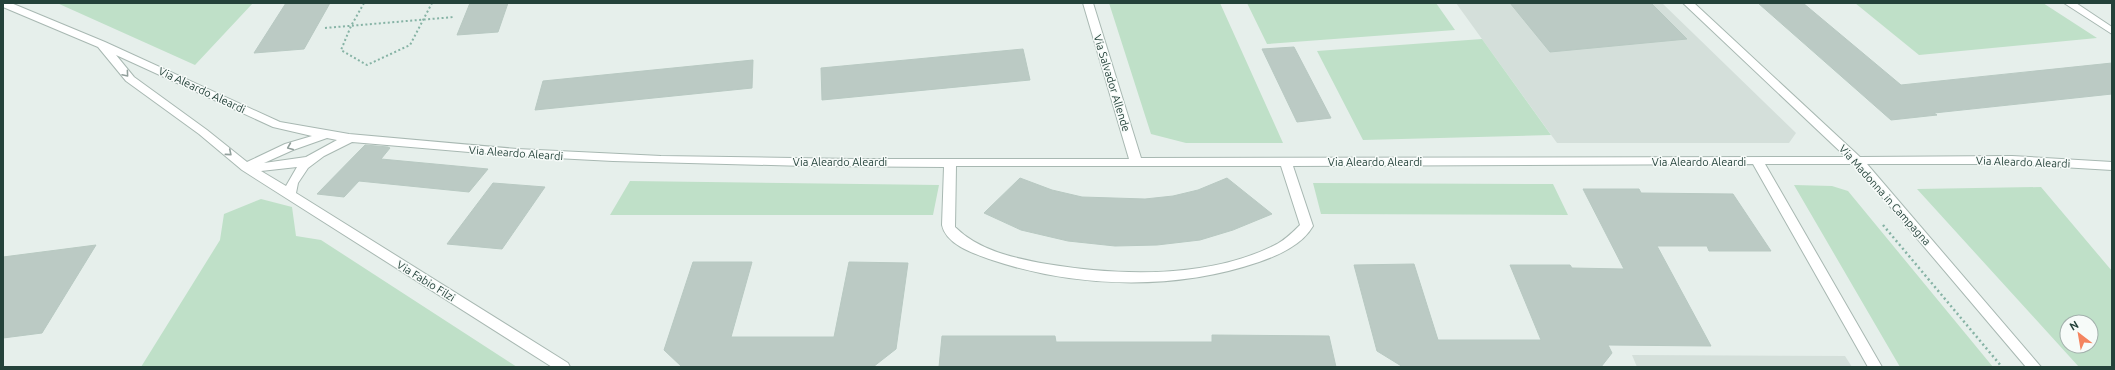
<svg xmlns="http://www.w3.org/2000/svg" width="2115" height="370" font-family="Ubuntu,sans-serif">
	<rect width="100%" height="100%" fill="#e6efeb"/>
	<path fill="#d4dfda" d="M1456,3h206l134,130 -7,10h-232z
		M1632,355l213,1 7,11h-215z"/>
	<path fill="#bfe0c8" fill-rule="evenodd" d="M57,3h196l-58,62z
		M1109,3h111l63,140h-97l-35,-9z
		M1247,3h189l19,27 -188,14z
		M1855,3h188l54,35 -178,17z
		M1482,39l69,96 -188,5 -46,-89z
		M630,181l309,4 -6,30h-323z
		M1313,183l240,1 15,31 -247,-1z
		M1794,185l38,1 16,5 145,176h-93z
		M2041,187l71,84v96h-33l-162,-178zM2067,322h24v24h-24z
		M261,199l31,8 4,29 25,4 196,127h-376l79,-127 4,-26z"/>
	<path fill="#bbcac4" stroke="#b8c9c2" d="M286,3h44l-26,46 -50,4z
		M470,3h38l-10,29 -41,3z
		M1510,3h141l36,36 -137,13z
		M1758,3h45l98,82 211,-22v31l-178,19 3,2 -46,5z
		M1294,47l37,71 -34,4 -35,-73z
		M1023,49l7,31 -208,20 -1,-32z
		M753,60l-1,28 -217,22 8,-29z
		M365,145l23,2 2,1 -9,11 107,10 -19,23 -110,-11 -15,16 -27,-3z
		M1020,178l32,12 30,7 63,2 28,-3 25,-6 29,-12 45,36 -39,16 -33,10 -43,5 -42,1 -47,-5 -47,-11 -37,-17z
		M493,183l52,4 -43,62 -55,-5z
		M1583,189h56l2,4 92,1 38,57h-62l-2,-5h-50l54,100 -103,-1 4,8 -11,14h-198l-26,-16 -23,-86 60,-1 24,76h103l-31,-75h60l2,3 52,1z
		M96,245l-54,88 -39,5v-81z
		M693,262h59l-21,75h103l15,-75 59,1 -12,86 -23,18h-191l-18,-17z
		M1212,335l117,1 7,31h-397l3,-31h113l1,6h156z"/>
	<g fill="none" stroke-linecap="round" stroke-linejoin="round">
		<g stroke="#a8b8b2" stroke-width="2">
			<path id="minor" d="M3,3h8l94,39 175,80 69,12 168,15 144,7 193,3h275l-46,-156h10l48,155 705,-1 -163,-154h11l166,154 152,-1 100,6v8l-100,-6h-145l174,203h-15l-172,-203h-89l117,203h-14l-115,-203 -460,2 20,60c-11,19 -34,29 -54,36 -84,29 -184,26 -267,-2 -17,-6 -46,-15 -50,-35l2,-58 -138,-1 -193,-5 -96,-5 -165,-14 -28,14 -16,12 -10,15 -2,10 272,170 2,4h-18l-310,-197 -43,-36 -73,-53 -28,-34 -95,-40zM116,55l157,72 39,9 -27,8 -38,18 -40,-32 -73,-53zM327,138l10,2 -31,17 -42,6 29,-13zM956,166h325l19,59c-7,7 -14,14 -23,19 -67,35 -158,32 -230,20 -33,-6 -68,-13 -92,-37zM297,167l-11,19 -25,-15z
				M2064,3h12l36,24v7z"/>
		</g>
		<path stroke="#86b3a5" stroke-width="2" stroke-dasharray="2 2.5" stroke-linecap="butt" d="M364,3l-13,23 -10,24 26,15 43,-20 22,-42
			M325,28l129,-11"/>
		<path stroke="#86b3a5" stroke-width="2.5" stroke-dasharray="2 3" stroke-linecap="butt" d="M1883,225l119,142"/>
		<use href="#minor" fill="#fff" fill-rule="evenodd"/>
	</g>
	<defs><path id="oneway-chevron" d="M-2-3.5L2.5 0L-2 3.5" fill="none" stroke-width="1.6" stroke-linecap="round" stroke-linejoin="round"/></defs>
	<g stroke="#92a09c">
		<use href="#oneway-chevron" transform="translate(126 74) rotate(50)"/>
		<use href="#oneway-chevron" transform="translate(290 147) rotate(157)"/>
		<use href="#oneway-chevron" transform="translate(229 153) rotate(40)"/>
	</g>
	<g text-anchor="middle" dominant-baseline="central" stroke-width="3" stroke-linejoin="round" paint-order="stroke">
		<g font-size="11" fill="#24423a" stroke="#f7fbf9">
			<text transform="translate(1112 83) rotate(73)">Via Salvador Allende</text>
			<text transform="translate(202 90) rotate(25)">Via Aleardo Aleardi</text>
			<text transform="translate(516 153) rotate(4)">Via Aleardo Aleardi</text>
			<text x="840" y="162">Via Aleardo Aleardi</text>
			<text x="1375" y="162">Via Aleardo Aleardi</text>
			<text x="1699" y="162">Via Aleardo Aleardi</text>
			<text transform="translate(2023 162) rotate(2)">Via Aleardo Aleardi</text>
			<text transform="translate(1885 195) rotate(48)">Via Madonna in Campagna</text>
			<text transform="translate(426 281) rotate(32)">Via Fabio Filzi</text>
		</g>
	</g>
	<rect width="2115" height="370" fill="none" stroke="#24423a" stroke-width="8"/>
	<g transform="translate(2079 334) rotate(329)"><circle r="19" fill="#f7fbf9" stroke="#a3b1ad"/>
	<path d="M0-3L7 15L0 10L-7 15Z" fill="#f4845f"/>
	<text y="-6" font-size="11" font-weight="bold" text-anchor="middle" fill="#24423a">N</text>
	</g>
</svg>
